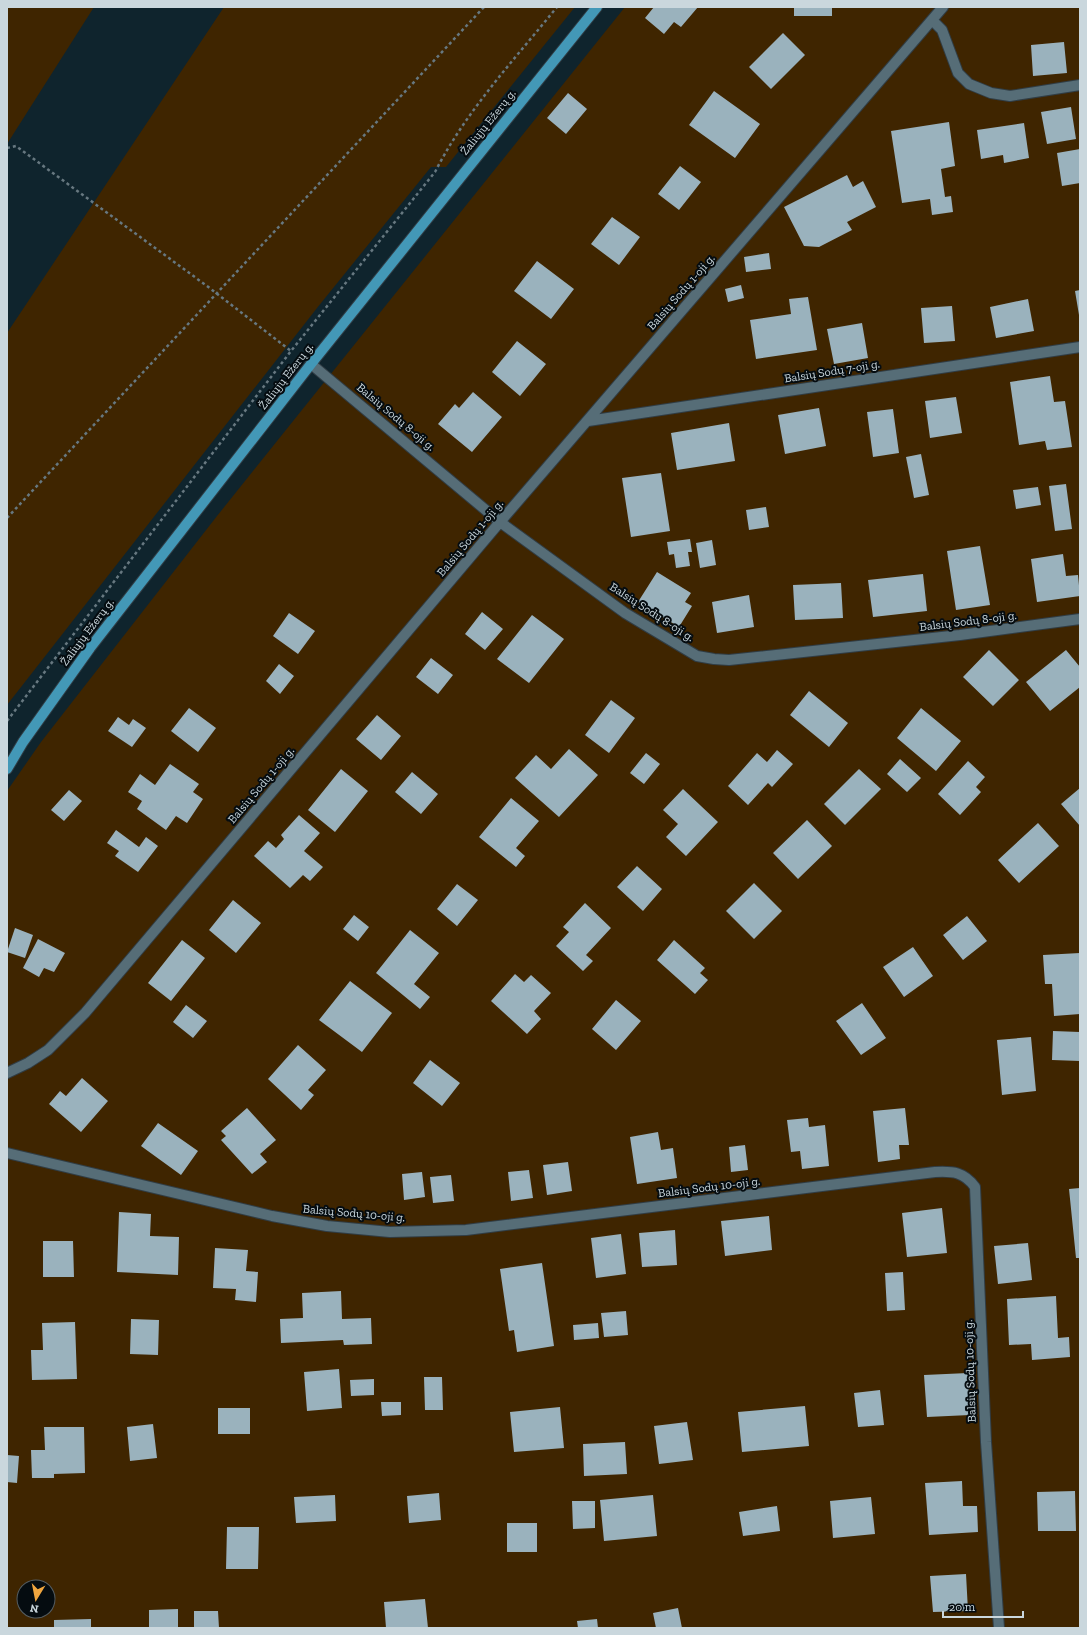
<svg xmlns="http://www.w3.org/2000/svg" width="1087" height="1635" font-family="'Zilla Slab',serif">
	<rect width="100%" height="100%" fill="#0f242d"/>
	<path fill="#3f2500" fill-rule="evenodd" d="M7,7h87l-87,137z
		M224,7h351l-129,160h-15l-114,141 -310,397v-372z
		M625,7h455v1621h-1073v-837l34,-49 176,-226zM24,1587h24v24h-24z"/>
	<path fill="#9ab2bd" d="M654,7h44l-17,20 -7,-5 -10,12 -19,-16z
		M794,7h38v9h-38z
		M783,33l22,22 -34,34 -22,-22z
		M1064,42l3,31 -34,3 -2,-31z
		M714,91l46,33 -25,34 -46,-33z
		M568,93l19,16 -21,25 -19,-16z
		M1071,107l5,32 -29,5 -6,-32z
		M949,122l6,44 -14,3 4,28 6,-1 2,16 -21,3 -2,-16 -28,4 -11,-72z
		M1024,123l5,35 -25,5 -1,-8 -22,4 -4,-29z
		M1080,149v34l-18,3 -5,-33z
		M680,166l21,16 -22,28 -21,-16z
		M847,175l6,12 10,-6 13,26 -29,15 5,8 -33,17 -15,-1 -20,-39z
		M612,217l28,20 -21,28 -28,-21z
		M769,253l2,16 -25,3 -2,-15z
		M537,261l37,28 -23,30 -37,-28z
		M741,285l3,13 -16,4 -3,-13z
		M1080,290v25h-1l-4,-24z
		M808,297l9,53 -61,9 -6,-39 41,-6 -2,-15z
		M1028,299l6,32 -38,7 -6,-31z
		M952,306l3,35 -31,2 -3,-35z
		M862,323l6,35 -34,6 -7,-35z
		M517,341l29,23 -26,32 -28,-24z
		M1050,376l4,26 11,-1 7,46 -25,3 -2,-9 -26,4 -9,-63z
		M473,392l29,25 -30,35 -34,-28 17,-20 4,4z
		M956,397l6,36 -32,5 -5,-37z
		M819,408l7,38 -41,8 -7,-39z
		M893,409l6,44 -26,4 -6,-45z
		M729,423l6,38 -58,9 -6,-37z
		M921,454l8,41 -15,3 -8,-41z
		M661,473l9,58 -39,6 -9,-59z
		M1066,484l6,45 -17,2 -6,-45z
		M1038,487l3,18 -25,4 -3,-19z
		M766,507l3,20 -20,3 -3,-20z
		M690,539l2,13h-4l2,14 -14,2 -2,-14 -5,1 -2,-13z
		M712,540l4,25 -16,3 -4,-25z
		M980,546l10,59 -34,5 -9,-59z
		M1063,554l3,22 12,-1 2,21 -43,6 -6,-43z
		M657,572l34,21 -6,9 7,4 -13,21 -41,-25z
		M923,574l4,37 -54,6 -5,-37z
		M841,583l2,35 -48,2 -2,-35z
		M749,595l5,32 -37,6 -5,-31z
		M482,612l21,17 -18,21 -20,-16z
		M289,613l26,18 -17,23 -25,-18z
		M532,615l32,24 -35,44 -32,-24z
		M989,650l30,30 -26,26 -30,-29z
		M1066,650l14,17v20l-30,24 -24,-29z
		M431,658l22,17 -15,19 -22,-17z
		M279,664l15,12 -14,18 -14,-13z
		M809,691l39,32 -19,24 -39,-32z
		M611,700l24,18 -26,35 -24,-18z
		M189,708l27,20 -18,24 -27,-21z
		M921,708l40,33 -25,30 -39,-33z
		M377,715l24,21 -20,24 -25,-21z
		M118,717l11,8 4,-6 13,9 -14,19 -24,-16z
		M569,749l29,26 -39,42 -44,-39 21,-23 15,14z
		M777,750l16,14 -21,23 -4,-4 -20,22 -20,-19 29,-33 10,9z
		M646,753l14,11 -16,20 -14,-11z
		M900,759l21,19 -14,14 -20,-18z
		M968,761l17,16 -9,10 5,5 -21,23 -22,-21z
		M170,764l29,20 -6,8 10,7 -16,24 -11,-7 -10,14 -29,-21 5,-8 -14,-9 12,-18 15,11z
		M341,769l27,22 -33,41 -27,-22z
		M859,769l22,20 -36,36 -21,-21z
		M412,772l26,22 -17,20 -26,-22z
		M1080,788v38l-19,-22z
		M683,789l35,33 -32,34 -20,-19 12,-13 -15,-14z
		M69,790l13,11 -18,20 -13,-11z
		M511,798l28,23 -23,27 9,8 -9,11 -37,-30z
		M299,815l21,18 -16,18 19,16 -13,14 -7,-6 -13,13 -36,-32 14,-15 8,7 8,-9 -3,-4z
		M807,820l25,26 -34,33 -25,-26z
		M1038,823l21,23 -40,37 -21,-23z
		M116,830l23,17 7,-10 12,9 -20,26 -23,-16 4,-5 -12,-8z
		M637,866l25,23 -19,22 -26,-24z
		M754,883l28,28 -28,28 -28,-28z
		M457,884l21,16 -21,26 -20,-17z
		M233,900l28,23 -25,30 -27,-23z
		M585,903l26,25 -25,27 7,6 -10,10 -27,-25 13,-14 -6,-5z
		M354,915l15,12 -11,14 -15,-12z
		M967,916l20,25 -24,19 -20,-25z
		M15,928l18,7 -8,23 -18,-6z
		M410,930l29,23 -25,31 16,13 -10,12 -44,-36z
		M38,939l27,14 -11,19 -10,-4 -5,9 -16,-9z
		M182,940l23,18 -34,43 -23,-18z
		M674,940l31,28 -5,5 8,7 -13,14 -38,-34z
		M913,947l20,29 -29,21 -21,-30z
		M1080,953v61l-26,2 -2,-32h-7l-2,-29z
		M515,974l9,8 7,-7 20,18 -17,18 7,8 -14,15 -36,-33z
		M350,981l42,32 -30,39 -43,-32z
		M616,1000l25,21 -25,29 -24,-21z
		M862,1003l24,35 -25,17 -25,-34z
		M186,1005l21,16 -14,17 -20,-16z
		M1053,1031l27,1v29l-28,-1z
		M1031,1037l5,54 -34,4 -5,-55z
		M298,1045l28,25 -18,20 6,5 -13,15 -33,-31z
		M430,1060l30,23 -18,23 -29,-23z
		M82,1078l26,23 -27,31 -32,-28 11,-13 6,5z
		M247,1108l29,32 -16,14 7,8 -15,12 -31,-34 5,-4 -5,-5z
		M905,1108l4,37h-10l1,14 -22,3 -5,-51z
		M808,1118l1,9 16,-2 4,41 -27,3 -2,-18 -9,1 -4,-32z
		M158,1123l40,28 -17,24 -40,-29z
		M658,1132l3,18 12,-2 4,30 -40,6 -7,-47z
		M745,1145l3,25 -17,2 -2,-25z
		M568,1162l4,29 -25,4 -4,-30z
		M529,1170l4,28 -22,3 -3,-29z
		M422,1172l3,25 -21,3 -2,-26z
		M451,1175l3,26 -21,2 -3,-26z
		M1080,1188v70h-4l-7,-69z
		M942,1208l5,45 -40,4 -5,-44z
		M119,1212l32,2 -1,22 29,1 -1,38 -61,-3z
		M769,1216l3,34 -47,6 -4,-35z
		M675,1230l2,35 -35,2 -3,-34z
		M621,1234l5,40 -30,4 -5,-40z
		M43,1241h30l1,36h-31z
		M1028,1243l4,37 -34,4 -4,-38z
		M215,1248l33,2 -2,21 12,1 -2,30 -21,-2 1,-11 -23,-1z
		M542,1263l12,83 -37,6 -3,-22 -5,1 -9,-62z
		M903,1272l2,38 -18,1 -2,-38z
		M341,1291l1,28 29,-1 1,26 -28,1 -1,-5 -62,3 -1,-24 23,-1 -1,-25z
		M1056,1296l2,42 11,-1 1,20 -38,3 -1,-16 -22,1 -2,-46z
		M626,1311l2,24 -24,2 -3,-24z
		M131,1319l28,1 -1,35 -28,-1z
		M75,1322l2,57 -45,1 -1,-30h12l-1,-27z
		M598,1323l1,15 -25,2 -1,-15z
		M339,1369l3,39 -35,3 -3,-39z
		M968,1373l2,42 -43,2 -3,-42z
		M424,1377h18l1,33h-18z
		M374,1379v16l-23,1 -1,-16z
		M880,1390l4,35 -26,2 -4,-34z
		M381,1402h20v13l-19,1z
		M805,1406l4,40 -67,6 -4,-40z
		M560,1407l4,41 -50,4 -4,-40z
		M218,1408h32v26h-32z
		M687,1422l6,38 -34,4 -5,-38z
		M153,1424l4,34 -27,3 -3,-34z
		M44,1427h40l1,46 -31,1v4h-22l-1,-28h14z
		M625,1442l2,32 -43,2 -1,-32z
		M7,1455l12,1 -2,27 -10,-1z
		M962,1481l1,25h14l1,26 -49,3 -4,-52z
		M1075,1491l1,40h-38l-1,-39z
		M439,1493l2,27 -32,3 -2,-27z
		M335,1495l1,26 -40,2 -2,-26z
		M653,1495l4,41 -53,5 -4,-41z
		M871,1497l4,37 -42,4 -3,-37z
		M572,1501h23v27l-22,1z
		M777,1506l3,25 -37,5 -4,-24z
		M507,1523h30v29h-30z
		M227,1527h32l-1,42h-32z
		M966,1574l2,37 -35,1 -3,-36z
		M425,1599l3,29h-42l-2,-26z
		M678,1608l4,20h-26l-3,-15z
		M178,1609v19h-29v-18z
		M194,1611h24l1,17h-25z
		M91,1619v9h-37v-8z
		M597,1619l1,9h-20l-1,-7z"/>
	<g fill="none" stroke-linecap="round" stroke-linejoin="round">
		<g stroke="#303d45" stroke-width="12">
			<path id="minor" d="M932,20l10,10 16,43 11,11 22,9 19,3 70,-11
				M311,364l189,158 125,91 72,43 17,3 15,1 231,-25 120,-16
				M588,421l492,-74
				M7,1073l21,-10 20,-13 37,-37 415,-491 443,-515
				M7,1153l265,63 55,10 63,6 76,-2 469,-58c18,-1 29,0 40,15l11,255 13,186"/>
		</g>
		<g stroke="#303d45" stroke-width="12">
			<path id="major" d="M7,769l16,-27 67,-94 221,-284 286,-357"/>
		</g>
		<path stroke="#677880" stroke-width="2.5" stroke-dasharray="3 3" stroke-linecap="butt" d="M7,148l9,-2 191,140 84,65
			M7,518l477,-511
			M7,721l284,-370 144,-179c31,-61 79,-112 122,-165"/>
		<use href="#minor" stroke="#566d77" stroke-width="10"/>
		<use href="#major" stroke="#4398b7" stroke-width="10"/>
	</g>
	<g text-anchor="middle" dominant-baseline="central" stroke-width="4" stroke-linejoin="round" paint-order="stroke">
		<g font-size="12" fill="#cad7dd" stroke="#050c10">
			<text transform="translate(488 122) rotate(-51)">Žaliųjų Ežerų g.</text>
			<text transform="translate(681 292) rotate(-49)">Balsių Sodų 1-oji g.</text>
			<text transform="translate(832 371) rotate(-9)">Balsių Sodų 7-oji g.</text>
			<text transform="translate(286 376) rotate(-52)">Žaliųjų Ežerų g.</text>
			<text transform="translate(396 417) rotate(40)">Balsių Sodų 8-oji g.</text>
			<text transform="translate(470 538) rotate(-50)">Balsių Sodų 1-oji g.</text>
			<text transform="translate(652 612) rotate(33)">Balsių Sodų 8-oji g.</text>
			<text transform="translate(968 621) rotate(-7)">Balsių Sodų 8-oji g.</text>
			<text transform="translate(87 632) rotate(-53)">Žaliųjų Ežerų g.</text>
			<text transform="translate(261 785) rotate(-50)">Balsių Sodų 1-oji g.</text>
			<text transform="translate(709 1187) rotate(-7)">Balsių Sodų 10-oji g.</text>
			<text transform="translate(354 1213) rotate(5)">Balsių Sodų 10-oji g.</text>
			<text transform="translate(970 1371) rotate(-92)">Balsių Sodų 10-oji g.</text>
		</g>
	</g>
	<rect width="1087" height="1635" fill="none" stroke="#cad7dd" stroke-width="16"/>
	<g transform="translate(36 1599) rotate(190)"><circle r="19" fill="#050c10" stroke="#545d62"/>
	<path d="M0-3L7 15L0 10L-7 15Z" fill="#f0a63f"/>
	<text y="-6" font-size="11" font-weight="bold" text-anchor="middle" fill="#cad7dd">N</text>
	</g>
	<path d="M943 1611v6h80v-6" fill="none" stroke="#cad7dd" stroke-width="2"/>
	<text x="949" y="1611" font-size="12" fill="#cad7dd" stroke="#050c10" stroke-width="3" paint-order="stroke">20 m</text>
</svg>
